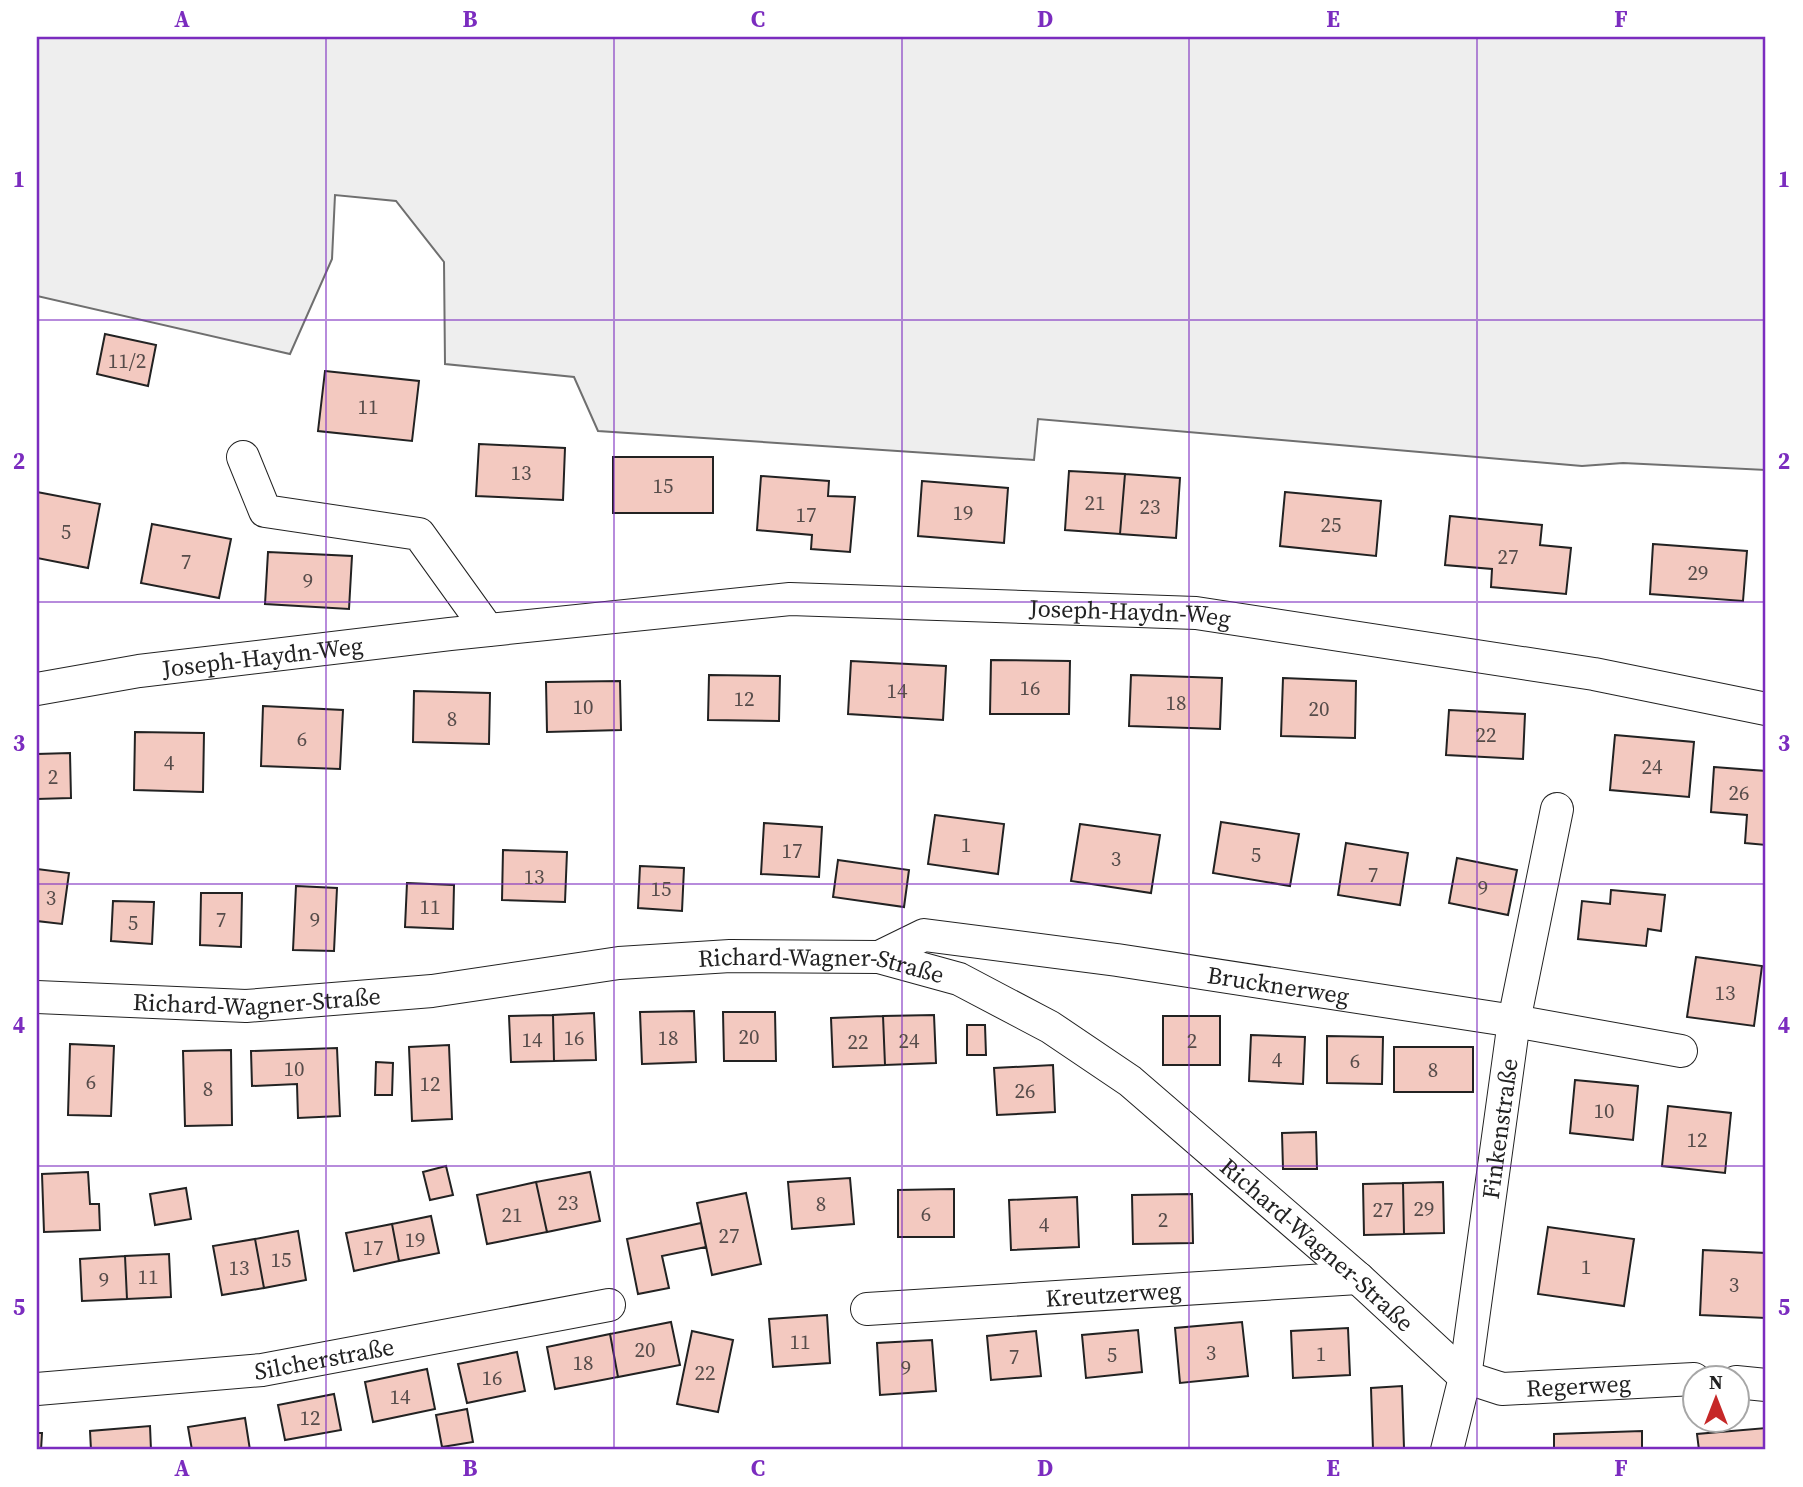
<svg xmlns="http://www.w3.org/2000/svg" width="1803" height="1487" font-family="'Source Serif 4',serif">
	<rect width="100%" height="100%" fill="#fff"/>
	<path fill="#eee" stroke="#6f6f6f" stroke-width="2" d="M37,37h1729v433l-143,-7 -41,3 -544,-47 -4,41 -436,-29 -24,-54 -129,-13 -1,-102 -48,-61 -61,-6 -3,64 -42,95 -253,-58z"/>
	<path fill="#f3c9c0" stroke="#222" stroke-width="2" d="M105,334l51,11 -8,41 -51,-12z
		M325,371l94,10 -7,60 -94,-10z
		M479,444l86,4 -2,52 -87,-4z
		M613,457h100v56h-100z
		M1069,471l56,3 -5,60 -55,-4z
		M1125,474l55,4 -4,60 -56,-4z
		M761,476l68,5 -1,15 27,1 -5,55 -39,-3 1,-14 -55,-5z
		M922,481l86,7 -4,55 -86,-7z
		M37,492l63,12 -12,64 -51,-10z
		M1285,492l96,9 -5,55 -96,-10z
		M1450,516l92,9 -2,20 31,3 -5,46 -75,-7 1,-18 -47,-4z
		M152,524l79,15 -12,59 -78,-15z
		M1653,544l94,7 -4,50 -93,-7z
		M268,552l84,4 -3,53 -84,-5z
		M991,660l79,1 -1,53h-79z
		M851,661l95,5 -3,54 -95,-6z
		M709,675l71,1 -1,45 -71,-1z
		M1131,675l91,3 -2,51 -91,-3z
		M1283,678l73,3 -1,57 -74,-2z
		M620,681l1,49 -74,2 -1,-50z
		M414,691l76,2 -1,51 -76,-2z
		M263,706l80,4 -3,59 -79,-3z
		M1449,710l76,4 -2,45 -77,-4z
		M135,732l69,1 -1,59 -69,-2z
		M1615,735l79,7 -5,55 -79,-7z
		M70,753l1,45 -34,1v-45z
		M1714,767l52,4v74l-21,-2 2,-28 -36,-3z
		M935,815l69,9 -6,50 -70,-10z
		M1221,822l78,12 -9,52 -77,-13z
		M764,823l58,4 -3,50 -58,-3z
		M1080,824l80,11 -9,58 -80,-12z
		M1346,843l62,10 -8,52 -62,-10z
		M503,850l64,2 -2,50 -63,-2z
		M1457,858l60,12 -9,45 -59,-12z
		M838,860l71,10 -5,37 -71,-10z
		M640,866l44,2 -2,43 -44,-3z
		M37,869l32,4 -7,51 -25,-3z
		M407,883l47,2 -1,44 -48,-2z
		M296,886l41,2 -3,63 -41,-1z
		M1611,890l54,5 -4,36 -13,-2 -2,17 -68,-7 4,-38 28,3z
		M201,893h41l-1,54 -41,-2z
		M113,901l41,1 -2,42 -41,-3z
		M1696,957l66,9 -8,60 -67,-9z
		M694,1011l2,51 -54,2 -2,-52z
		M723,1012h52l1,49h-52z
		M594,1013l2,47 -42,1 -1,-46z
		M553,1015l1,46 -43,1 -2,-46z
		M934,1015l2,48 -51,2 -2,-49z
		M883,1016l2,49 -52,2 -2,-49z
		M1163,1016h57v49h-57z
		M967,1025h18l1,30h-19z
		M1251,1035l54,2 -2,47 -54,-3z
		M1327,1036l56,1 -1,47 -55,-1z
		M70,1044l44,2 -3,70 -43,-1z
		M449,1045l3,74 -40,2 -3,-74z
		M1394,1047h79v45h-79z
		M337,1048l3,68 -42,2 -1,-34 -45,2 -1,-35z
		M231,1050l1,75 -47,1 -2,-75z
		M376,1062l17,1 -1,32h-17z
		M1053,1065l2,47 -58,3 -3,-47z
		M1575,1080l63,6 -5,54 -63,-7z
		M1668,1106l63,7 -6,60 -63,-7z
		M1316,1132l1,37h-34l-1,-36z
		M446,1166l7,29 -23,5 -7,-28z
		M88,1172l2,32h9l1,26 -56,2 -2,-58z
		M590,1172l10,49 -53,11 -11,-50z
		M850,1178l4,46 -62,5 -4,-47z
		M536,1182l11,50 -60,12 -10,-49z
		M1443,1182l1,51 -40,1 -1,-51z
		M1403,1183l1,51 -40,1 -1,-51z
		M186,1188l5,31 -36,6 -5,-31z
		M954,1189v48h-56v-47z
		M746,1193l15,71 -49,11 -15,-72z
		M1192,1194l1,49 -60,1 -1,-49z
		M1077,1197l2,50 -68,3 -2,-50z
		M431,1216l8,37 -40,8 -7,-37z
		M701,1223l5,24 -44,9 7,32 -31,6 -11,-55z
		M392,1224l7,37 -45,10 -8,-38z
		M1548,1227l86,12 -10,67 -86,-12z
		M298,1231l8,49 -42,8 -9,-49z
		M255,1239l9,49 -42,7 -9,-49z
		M1703,1250l63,3v65l-66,-3z
		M169,1254l2,43 -44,2 -2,-43z
		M125,1256l2,43 -45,2 -2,-42z
		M827,1315l3,48 -57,4 -4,-48z
		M671,1322l9,43 -62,12 -8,-43z
		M1242,1322l6,54 -68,7 -5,-55z
		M1348,1328l2,47 -57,3 -2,-47z
		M1138,1330l4,42 -56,6 -4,-43z
		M692,1331l41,9 -15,72 -41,-8z
		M1036,1331l5,45 -50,4 -4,-44z
		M610,1334l8,43 -63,12 -8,-42z
		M932,1340l4,51 -56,4 -3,-52z
		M517,1352l8,39 -58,12 -9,-39z
		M427,1369l8,40 -62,13 -8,-40z
		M1402,1386l2,62 -31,2 -2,-62z
		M334,1394l7,36 -56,10 -7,-35z
		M467,1409l6,33 -31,5 -6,-32z
		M245,1418l5,32h-58l-4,-23z
		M150,1426l1,24h-60l-1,-19z
		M1766,1428v22h-67l-2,-16z
		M1642,1431v19h-88v-16z
		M37,1433h5l-1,17h-4z"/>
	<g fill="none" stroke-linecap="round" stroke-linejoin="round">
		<g stroke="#222" stroke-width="34">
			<g id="minor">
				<path d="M243,457l22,54 154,23 69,96"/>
				<path id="s1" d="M37,689l102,-18 311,-37 340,-35 406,14 398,61 172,35"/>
				<path id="s2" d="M879,957l45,-22 193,25 397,61 167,30"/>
				<path id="s3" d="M37,997l209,9 186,-15 187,-28 111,-7 149,1 80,22 91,48 80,54 228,197 107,99 37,12 192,-10"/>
				<path id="s4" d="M867,1309l491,-31"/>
				<path d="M1736,1382l30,3"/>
				<path id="s5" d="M37,1389l225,-19 347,-65"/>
				<path id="s6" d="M1447,1450l18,-73 49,-356 43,-212"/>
			</g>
		</g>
		<use href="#minor" stroke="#fff" stroke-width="32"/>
	</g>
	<path fill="none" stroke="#7b2cbf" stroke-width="2" stroke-opacity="0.55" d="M326,37v1413M614,37v1413M902,37v1413M1189,37v1413M1477,37v1413M37,320h1729M37,602h1729M37,884h1729M37,1166h1729"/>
	<g text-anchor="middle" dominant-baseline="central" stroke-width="5" stroke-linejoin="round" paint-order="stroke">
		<g font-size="21" fill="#564c4a">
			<text x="127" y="360">11/2</text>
			<text x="368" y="406">11</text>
			<text x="521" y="472">13</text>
			<text x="663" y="485">15</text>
			<text x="1095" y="502">21</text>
			<text x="1150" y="506">23</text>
			<text x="963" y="512">19</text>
			<text x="806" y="514">17</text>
			<text x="1331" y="524">25</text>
			<text x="66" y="531">5</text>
			<text x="1508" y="556">27</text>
			<text x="186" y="561">7</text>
			<text x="1698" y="572">29</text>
			<text x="308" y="580">9</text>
			<text x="1030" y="687">16</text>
			<text x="897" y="690">14</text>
			<text x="744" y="698">12</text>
			<text x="1176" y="702">18</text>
			<text x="583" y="706">10</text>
			<text x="1319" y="708">20</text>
			<text x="452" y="718">8</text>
			<text x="1486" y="734">22</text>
			<text x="302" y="738">6</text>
			<text x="169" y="762">4</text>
			<text x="1652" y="766">24</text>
			<text x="53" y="776">2</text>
			<text x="1739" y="792">26</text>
			<text x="966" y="844">1</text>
			<text x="792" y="850">17</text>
			<text x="1256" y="854">5</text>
			<text x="1116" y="858">3</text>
			<text x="1373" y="874">7</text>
			<text x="534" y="876">13</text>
			<text x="1483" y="887">9</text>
			<text x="661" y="888">15</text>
			<text x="51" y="897">3</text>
			<text x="430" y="906">11</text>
			<text x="221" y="919">7</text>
			<text x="315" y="919">9</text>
			<text x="133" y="922">5</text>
			<text x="1725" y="992">13</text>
			<text x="749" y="1036">20</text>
			<text x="574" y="1037">16</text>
			<text x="668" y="1037">18</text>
			<text x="532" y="1039">14</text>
			<text x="909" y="1040">24</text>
			<text x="1192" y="1040">2</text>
			<text x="858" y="1041">22</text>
			<text x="1277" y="1059">4</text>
			<text x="1355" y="1060">6</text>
			<text x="294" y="1068">10</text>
			<text x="1433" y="1069">8</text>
			<text x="91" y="1081">6</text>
			<text x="430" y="1083">12</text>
			<text x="208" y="1088">8</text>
			<text x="1025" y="1090">26</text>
			<text x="1604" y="1110">10</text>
			<text x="1697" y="1139">12</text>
			<text x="568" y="1202">23</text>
			<text x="821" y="1203">8</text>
			<text x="1424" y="1208">29</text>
			<text x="1383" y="1209">27</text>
			<text x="926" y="1213">6</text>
			<text x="512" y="1214">21</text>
			<text x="1163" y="1219">2</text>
			<text x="1044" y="1224">4</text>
			<text x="729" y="1235">27</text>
			<text x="415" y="1239">19</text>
			<text x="373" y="1247">17</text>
			<text x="281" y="1259">15</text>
			<text x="1586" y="1266">1</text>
			<text x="239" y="1267">13</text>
			<text x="148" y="1276">11</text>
			<text x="104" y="1279">9</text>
			<text x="1734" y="1284">3</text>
			<text x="800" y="1341">11</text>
			<text x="645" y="1349">20</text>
			<text x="1211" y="1352">3</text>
			<text x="1321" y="1353">1</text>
			<text x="1112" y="1354">5</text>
			<text x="1014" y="1356">7</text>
			<text x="583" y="1362">18</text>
			<text x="906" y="1367">9</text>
			<text x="705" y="1372">22</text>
			<text x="492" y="1377">16</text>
			<text x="400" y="1396">14</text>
			<text x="310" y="1417">12</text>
		</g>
		<g font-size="24" fill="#222" stroke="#fff">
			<text stroke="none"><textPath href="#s1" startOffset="1099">Joseph-Haydn-Weg</textPath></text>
			<text stroke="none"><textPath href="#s1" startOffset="228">Joseph-Haydn-Weg</textPath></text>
			<text stroke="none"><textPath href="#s3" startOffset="788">Richard-Wagner-Straße</textPath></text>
			<text stroke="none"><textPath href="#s2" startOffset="408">Brucknerweg</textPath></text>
			<text stroke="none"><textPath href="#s3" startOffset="220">Richard-Wagner-Straße</textPath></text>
			<text stroke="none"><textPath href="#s6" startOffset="326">Finkenstraße</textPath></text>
			<text stroke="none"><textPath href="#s3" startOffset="1376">Richard-Wagner-Straße</textPath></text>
			<text stroke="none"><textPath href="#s4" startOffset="247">Kreutzerweg</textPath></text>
			<text stroke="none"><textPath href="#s5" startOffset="289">Silcherstraße</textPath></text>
			<text stroke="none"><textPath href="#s3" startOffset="1690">Regerweg</textPath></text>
		</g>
	</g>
	<rect width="1803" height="1487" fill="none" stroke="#ffffff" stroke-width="77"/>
	<g transform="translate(1716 1399)"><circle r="33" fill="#ffffff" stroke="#a7a7a7" stroke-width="2"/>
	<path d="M0-5L12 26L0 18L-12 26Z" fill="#c62828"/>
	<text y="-10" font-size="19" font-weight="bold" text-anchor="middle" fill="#222222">N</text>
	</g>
	<rect x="38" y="38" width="1726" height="1410" fill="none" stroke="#7b2cbf" stroke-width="2.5"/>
	<g font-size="23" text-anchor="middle" font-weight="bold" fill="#7b2cbf">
		<text x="182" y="27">A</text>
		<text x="470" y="27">B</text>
		<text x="758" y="27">C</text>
		<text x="1045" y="27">D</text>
		<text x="1333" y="27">E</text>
		<text x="1621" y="27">F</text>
		<text x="19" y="187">1</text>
		<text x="1784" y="187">1</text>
		<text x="19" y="469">2</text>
		<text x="1784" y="469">2</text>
		<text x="19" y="751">3</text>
		<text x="1784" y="751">3</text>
		<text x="19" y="1033">4</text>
		<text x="1784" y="1033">4</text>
		<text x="19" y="1315">5</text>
		<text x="1784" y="1315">5</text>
		<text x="182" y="1476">A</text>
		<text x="470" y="1476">B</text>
		<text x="758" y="1476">C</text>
		<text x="1045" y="1476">D</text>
		<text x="1333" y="1476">E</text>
		<text x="1621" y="1476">F</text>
	</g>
</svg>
